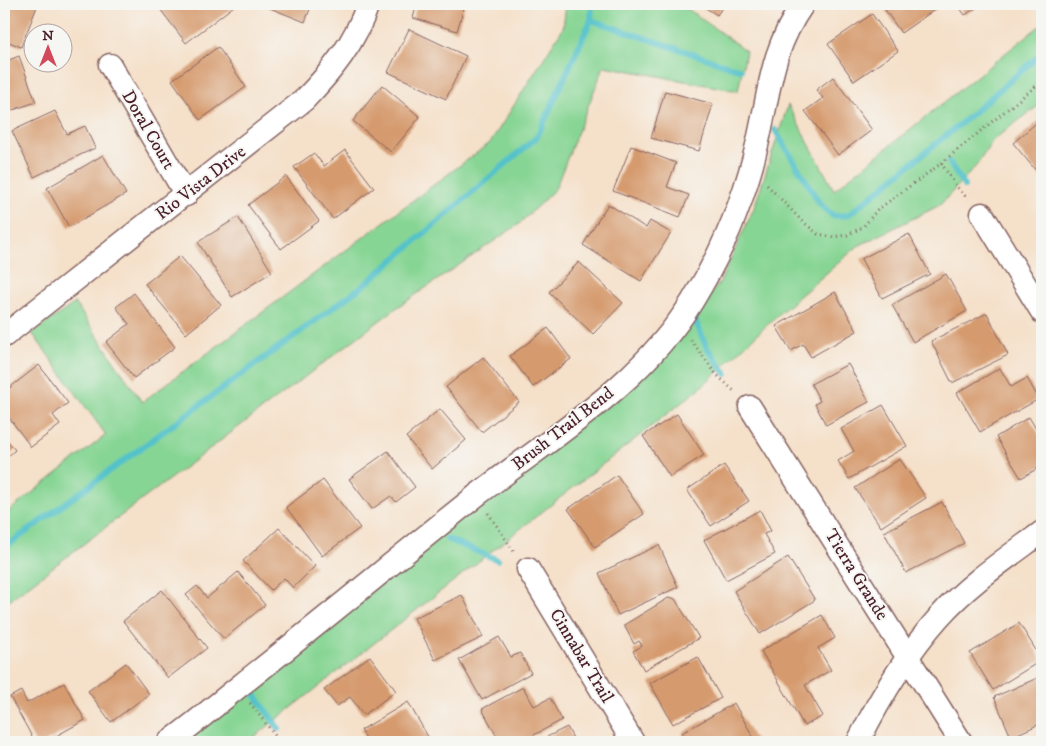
<svg xmlns="http://www.w3.org/2000/svg" width="1046" height="746" font-family="'IM FELL DW Pica',serif">
	<rect width="100%" height="100%" fill="#f6f6f2"/>
	<filter id="ink" filterUnits="userSpaceOnUse"><feTurbulence type="fractalNoise" baseFrequency=".02" numOctaves="2"/><feDisplacementMap in="SourceGraphic" scale="10" xChannelSelector="R" yChannelSelector="G"/><feConvolveMatrix kernelMatrix="1 2 1 2 8 2 1 2 1" color-interpolation-filters="sRGB"/></filter>
	<filter id="wash" filterUnits="userSpaceOnUse"><feTurbulence type="fractalNoise" baseFrequency=".0096" numOctaves="4" result="noise"/><feDisplacementMap in="SourceGraphic" scale="20" xChannelSelector="R" yChannelSelector="G"/><feGaussianBlur stdDeviation="1.12" result="paint"/><feColorMatrix in="noise" values="0 0 0 0 0 0 0 0 0 0 0 0 0 0 0 0 0 1.4 0 .05"/><feComposite in="paint" operator="in"/></filter>
	<g filter="url(#wash)">
		<rect width="100%" height="100%" fill="#f5e0c9"/>
		<path fill="#87d594" stroke="#687a60" d="M566,4h115l65,47 -8,40 -134,-25 -49,123 -36,35 -124,85 -391,295v-89l102,-80 -74,-102 43,-30 67,99 348,-259 73,-115z
			M1042,24v79l-49,37 -16,25 -37,40 -82,41 -77,66 -82,77 -451,353h-65l483,-388 54,-72 34,-74 34,-103 46,85z"/>
		<g fill="none" stroke-linecap="round" stroke-linejoin="round">
			<path stroke="#54c2ca" stroke-width="6" d="M591,20l150,50
				M775,130l45,74 13,12 15,-1 111,-90 83,-72
				M949,162l15,24
				M694,317l12,29 20,28
				M447,539l51,21
				M4,548l360,-263 173,-148 54,-117 1,-16
				M253,692l26,37"/>
		</g>
		<g id="blocks">
			<path fill="#d59a6d" d="M4,4h34l-17,43 -17,-7z
				M167,4h65l2,2 -48,37 -26,-34z
				M260,4h52l-7,18z
				M417,4h48l-8,27 -44,-13z
				M699,4h26l-8,11z
				M881,4h52l4,4 -36,25z
				M957,4h25l-17,11z
				M872,14l26,37 -44,30 -26,-37z
				M409,29l57,27 -20,43 -58,-27z
				M218,47l28,40 -46,33 -28,-40z
				M19,56l17,46 -32,11v-51z
				M833,77l39,53 -34,25 -33,-44 18,-13 -7,-8z
				M382,85l38,32 -29,35 -38,-31z
				M665,91l48,13 -14,47 -48,-13z
				M55,111l12,23 18,-8 10,22 -61,29 -22,-46z
				M1042,118v60l-29,-35z
				M631,146l45,17 -9,24 22,8 -9,22 -67,-26z
				M345,150l29,38 -41,31 -39,-52 20,-14 10,13z
				M103,155l23,39 -57,33 -22,-39z
				M286,176l33,45 -38,28 -33,-44z
				M608,204l38,24 4,-7 21,12 -30,48 -58,-36z
				M238,217l34,55 -40,25 -34,-55z
				M909,234l21,40 -48,24 -21,-39z
				M180,256l41,49 -35,29 -41,-50z
				M579,262l44,41 -30,31 -44,-42z
				M946,274l21,37 -54,31 -21,-37z
				M835,292l22,39 -46,26 -8,-13 -12,7 -15,-25z
				M134,293l41,54 -41,31 -28,-36 23,-18 -13,-17z
				M987,313l21,42 -56,28 -21,-42z
				M548,328l23,31 -38,28 -23,-31z
				M483,357l36,45 -37,30 -36,-45z
				M848,364l21,38 -43,23 -11,-21 5,-3 -9,-17z
				M39,365l29,38 -15,12 7,10 -29,22 -27,-36v-19z
				M1000,368l11,19 16,-9 12,21 -59,33 -23,-39z
				M883,405l24,41 -58,33 -11,-18 16,-10 -13,-22z
				M440,409l26,31 -34,29 -26,-32z
				M677,414l27,41 -34,22 -27,-41z
				M1029,417l13,22v27l-21,12 -25,-41z
				M4,436l11,14 -11,10z
				M388,451l27,36 -19,15 -5,-6 -19,13 -23,-30z
				M900,459l26,39 -45,29 -26,-39z
				M724,465l25,36 -38,25 -24,-36z
				M617,475l27,39 -49,33 -27,-38z
				M323,480l37,48 -38,28 -36,-49z
				M942,502l22,41 -58,30 -22,-41z
				M760,510l11,21 -7,3 11,20 -49,26 -22,-40z
				M279,528l36,38 -22,22 -9,-10 -13,12 -28,-29z
				M659,545l19,42 -60,28 -19,-42z
				M788,557l27,43 -55,34 -26,-43z
				M238,572l27,33 -41,34 -38,-44 11,-9 10,12z
				M162,590l45,58 -39,30 -45,-57z
				M462,595l21,42 -48,23 -21,-42z
				M670,597l5,2 24,39 -55,32 -11,-19 9,-5 -3,-5 -5,3 -10,-19z
				M822,615l13,23 -17,10 13,22 -26,15 18,31 -19,10 -43,-75z
				M1019,623l23,37 -49,30 -23,-37z
				M499,637l12,20 9,-4 11,20 -49,27 -23,-40z
				M370,656l26,35 -32,24 -14,-18 -13,9 -13,-16z
				M698,657l23,41 -48,26 -23,-41z
				M126,663l23,31 -38,28 -23,-31z
				M1042,676v47l-31,14 -17,-40z
				M64,683l21,37 -40,22h-10l-25,-45 11,-6 6,12z
				M523,687l11,19 16,-8 12,22 -41,22h-21l-18,-33z
				M408,702l23,40h-63l-7,-12z
				M734,703l22,39h-69l-5,-9z
				M567,727l8,15h-38z"/>
		</g>
	</g>
	<g filter="url(#ink)">
		<use href="#blocks" fill-opacity="0" stroke="#866362" stroke-width="1"/>
		<g fill="none" stroke-linecap="round" stroke-linejoin="round">
			<g stroke="#866362" stroke-width="25">
				<path id="minor" d="M110,65l76,130
					M982,214l60,98
					M4,336l300,-236c28,-29 51,-57 64,-96
					M750,407l211,335
					M528,569l105,173
					M169,742c25,-18 48,-38 72,-57 79,-62 157,-127 236,-190 76,-59 165,-111 216,-195 30,-49 52,-103 65,-159 12,-52 13,-91 45,-137
					M858,742c22,-44 48,-88 81,-125 29,-33 68,-59 103,-85"/>
			</g>
			<path stroke="#866362" stroke-width="3" stroke-dasharray="1 4" stroke-linecap="butt" d="M941,163l16,24 11,12
				M767,185l35,36 16,13 15,3 14,-2 16,-8 14,-17 62,-45 103,-84
				M691,340l25,34 19,18
				M488,513l27,40
				M250,703l30,39"/>
			<use href="#minor" stroke="#fff" stroke-width="22"/>
		</g>
	</g>
	<g text-anchor="middle" dominant-baseline="central" stroke-width="4" stroke-linejoin="round" paint-order="stroke">
		<g font-size="18" fill="#4a1f2b" stroke="#f6f6f2">
			<text transform="translate(148 130) rotate(60)">Doral Court</text>
			<text transform="translate(201 183) rotate(-38)">Rio Vista Drive</text>
			<text transform="translate(563 429) rotate(-38)">Brush Trail Bend</text>
			<text transform="translate(856 575) rotate(58)">Tierra Grande</text>
			<text transform="translate(581 656) rotate(59)">Cinnabar Trail</text>
		</g>
	</g>
	<rect width="1046" height="746" fill="none" stroke="#f6f6f2" stroke-width="20"/>
	<g transform="translate(48 48)"><circle r="24" fill="#f6f6f2" stroke="#b1a0a2"/>
	<path d="M0-4L9 19L0 12L-9 19Z" fill="#d1495b"/>
	<text y="-8" font-size="14" font-weight="bold" text-anchor="middle" fill="#4a1f2b">N</text>
	</g>
</svg>
